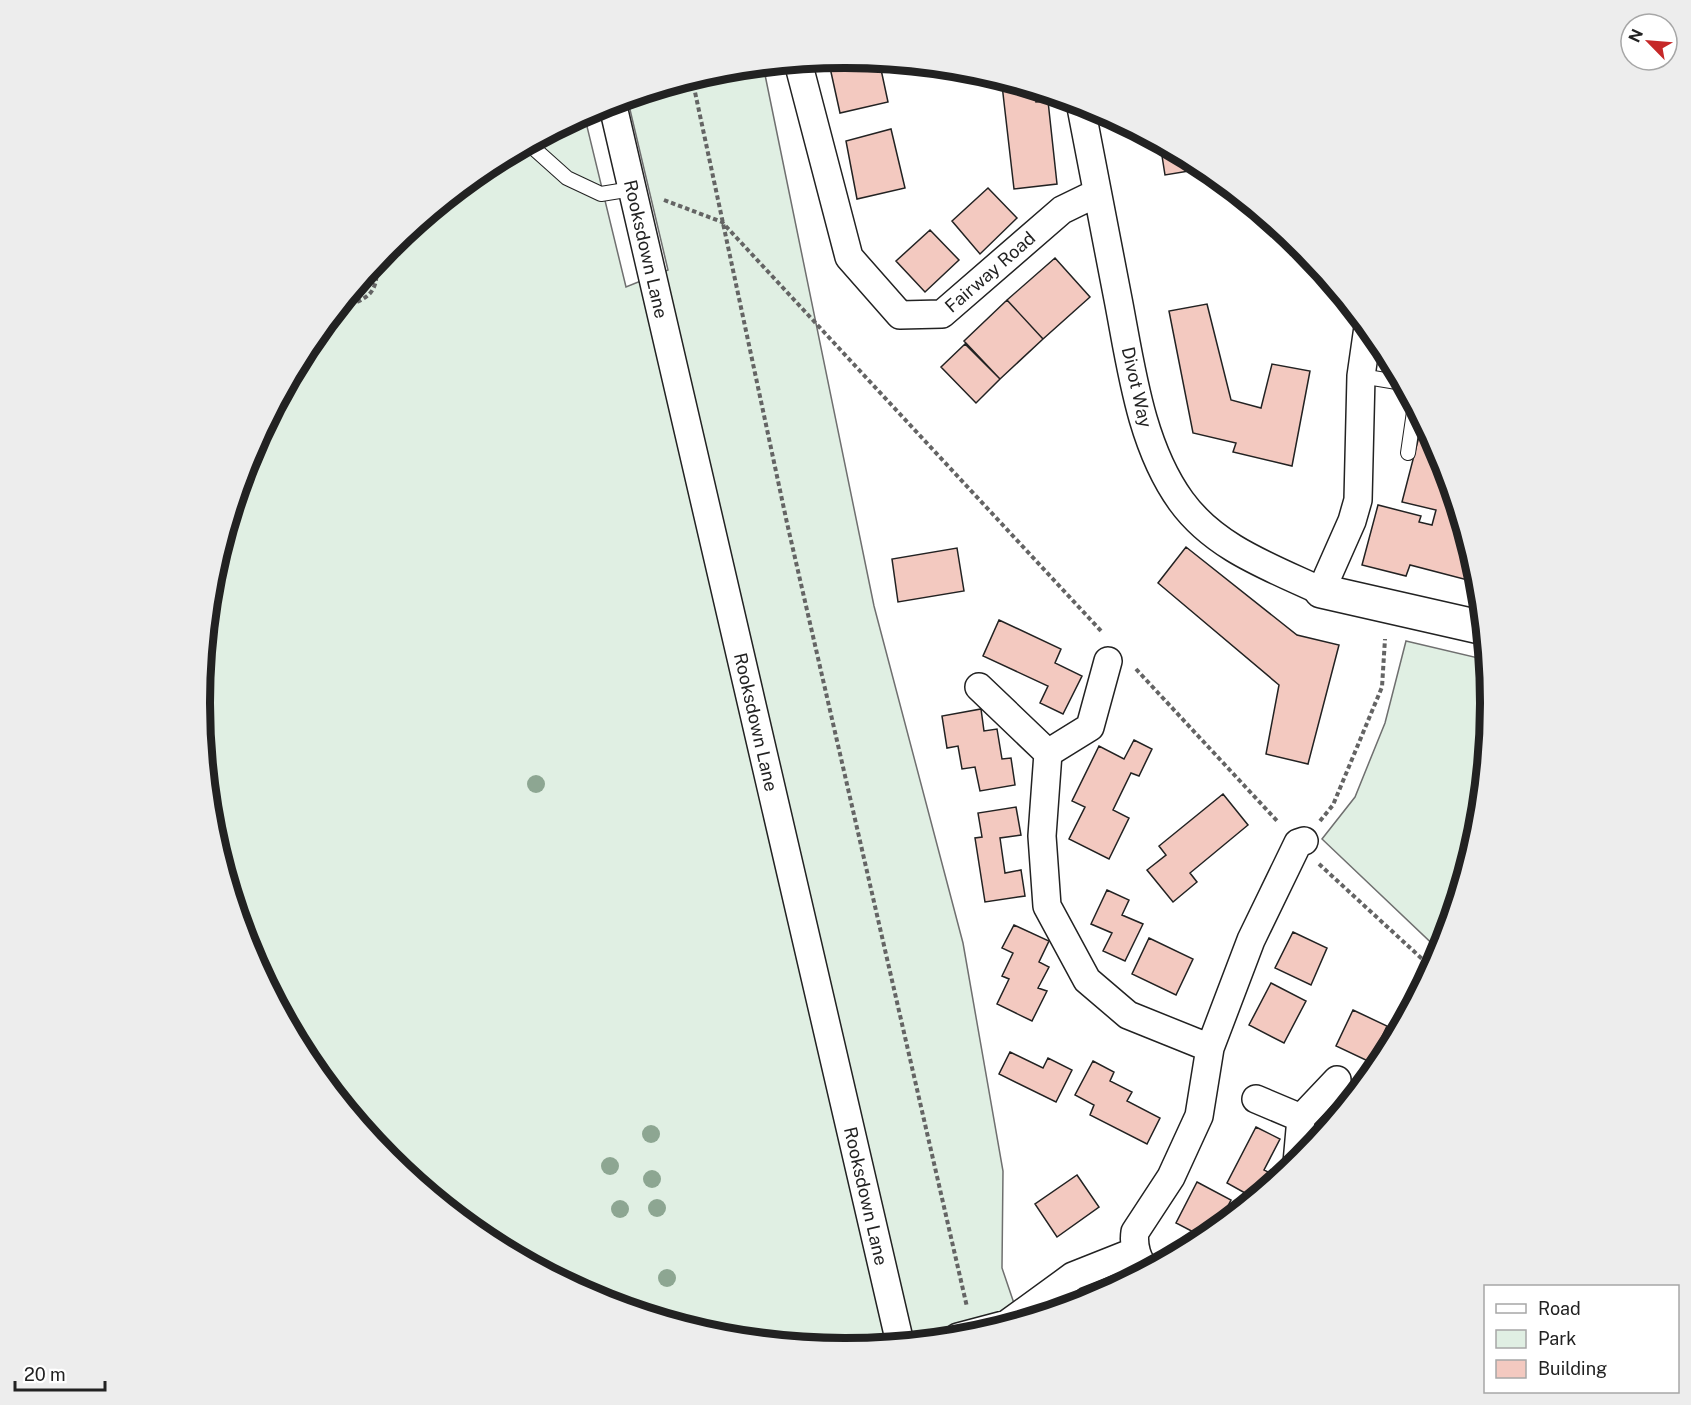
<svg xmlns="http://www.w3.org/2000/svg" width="1691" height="1405" font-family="'Public Sans',sans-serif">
	<rect width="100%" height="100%" fill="#fff"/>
	<path fill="#e0efe3" stroke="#6f6f6f" stroke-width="1.5" d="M763,65l111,541 89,337 40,228 -1,97 18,53 -49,15 -126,12 -126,-12 -121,-37 -111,-60 -98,-80 -80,-98 -60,-112 -37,-121 -12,-126 12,-126 37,-121 60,-111 80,-98 98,-80 97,-52 42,173 42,-17 -41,-173 93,-28z
		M1406,641l81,19 4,43 -12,126 -38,123 -119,-113 33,-42 30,-74z"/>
	<path fill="#f3c9c0" stroke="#222" stroke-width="1.5" d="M853,58l26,2 9,42 -48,11 -11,-50z
		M1018,84l17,5 1,13 12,-1 9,83 -43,5 -12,-104z
		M891,129l14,59 -48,11 -11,-58z
		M1160,143l44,23 3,2 -42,7z
		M988,188l29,30 -37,36 -28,-33z
		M930,230l29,30 -34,32 -29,-31z
		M1055,258l35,39 -47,42 -36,-39z
		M1007,300l36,39 -43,40 -36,-38z
		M1207,304l24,96 30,8 11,-44 38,7 -18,95 -59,-14 3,-9 -43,-10 -24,-122z
		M965,344l35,35 -24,24 -35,-36z
		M1423,421l19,35 37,127 -69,-18 -4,11 -44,-11 16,-60 43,11 -2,6 13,3 4,-15 -34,-8z
		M1186,547l111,88 42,10 -31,119 -42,-10 13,-69 -121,-102z
		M957,548l7,43 -66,11 -6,-43z
		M999,620l62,29 -6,14 27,13 -19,38 -23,-11 8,-17 -65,-30z
		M981,709l3,22 13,-2 5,30 9,-1 4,27 -35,6 -5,-24 -13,2 -4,-23 -11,2 -5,-32z
		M1134,740l18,9 -13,27 -8,-3 -18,37 16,8 -20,41 -40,-20 16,-32 -13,-6 27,-55 25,13z
		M1223,794l25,31 -58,48 7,9 -24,20 -26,-32 19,-15 -7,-9z
		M1016,807l5,28 -21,3 5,35 16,-3 4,26 -40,6 -10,-64 7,-1 -4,-24z
		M1107,890l22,10 -7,15 21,9 -18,37 -22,-10 9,-18 -21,-9z
		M1014,925l35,16 -10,21 10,5 -11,21 9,3 -15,30 -35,-17 12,-25 -7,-3 11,-23 -11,-5z
		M1293,932l34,16 -16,37 -36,-17z
		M1149,938l44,21 -17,36 -44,-21z
		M1271,983l35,18 -22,42 -35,-18z
		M1353,1010l34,16 -17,36 -34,-16z
		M1010,1052l33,16 5,-10 24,12 -16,32 -57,-28z
		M1093,1061l21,11 -4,9 22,11 -5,9 33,17 -13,26 -57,-29 4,-10 -19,-10z
		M1256,1127l24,12 -16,31 14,7 -24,21 -27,-15z
		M1077,1175l22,32 -42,30 -22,-33z
		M1197,1182l34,18 -15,29 -11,9 -29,-15z
		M1078,1293l13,6 -19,6z"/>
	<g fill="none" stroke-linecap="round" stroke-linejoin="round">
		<g stroke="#222" stroke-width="16">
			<path id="service" d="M529,144l38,34 34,16 31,-5
				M1361,376l42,7
				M1408,453l7,-48"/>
		</g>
		<g stroke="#222" stroke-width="30">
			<path id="minor" d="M798,62l51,195 51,58 42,-1 120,-104 35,-17
				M612,102l288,1241
				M1080,102c13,66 25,131 38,197 13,67 22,145 63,202 34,47 89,66 140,90l31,-70 6,-21 3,-124 7,-49
				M979,687l69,66
				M1048,753l-6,83 5,70 40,74 41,35 82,33
				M1048,753l42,-26 18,-66
				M1256,1099l45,19 36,-38
				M1297,1163l4,-45
				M1147,1270c-10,-9 -14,-25 -12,-38l36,-55 28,-61 11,-68 41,-108 47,-97 6,-2
				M958,1337l49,-13 66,-48 63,-25"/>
		</g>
		<g stroke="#222" stroke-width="36">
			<path id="tertiary" d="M1321,591l163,37"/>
		</g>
		<path stroke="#646464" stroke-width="4" stroke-dasharray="4.5 3" stroke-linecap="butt" d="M692,78l95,445 180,784
			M579,116l8,9
			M664,200l58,22 381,411
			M336,310c29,-11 44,-13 40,-49
			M1136,669l142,153
			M1320,821l13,-16 49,-118 3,-48
			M1319,864l113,104"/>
		<use href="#service" stroke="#fff" stroke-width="14"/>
		<use href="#minor" stroke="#fff" stroke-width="27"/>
		<use href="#tertiary" stroke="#fff" stroke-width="33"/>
	</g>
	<g fill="#8da692">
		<circle cx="536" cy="784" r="9"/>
		<circle cx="651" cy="1134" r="9"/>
		<circle cx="610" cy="1166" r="9"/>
		<circle cx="652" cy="1179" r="9"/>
		<circle cx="657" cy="1208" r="9"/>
		<circle cx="620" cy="1209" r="9"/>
		<circle cx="667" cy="1278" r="9"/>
	</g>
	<g text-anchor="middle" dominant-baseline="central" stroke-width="4.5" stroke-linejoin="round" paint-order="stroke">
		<g font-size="18" fill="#222" stroke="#fff">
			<text transform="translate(646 249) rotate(77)">Rooksdown Lane</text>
			<text transform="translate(990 272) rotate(-41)">Fairway Road</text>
			<text transform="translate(1137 387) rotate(77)">Divot Way</text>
			<text transform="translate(756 722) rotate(77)">Rooksdown Lane</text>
			<text transform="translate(866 1196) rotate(77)">Rooksdown Lane</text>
		</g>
	</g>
	<path d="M0 0H1691V1405H0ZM210 703a635 635 0 1 1 1270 0a635 635 0 1 1-1270 0Z" fill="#ededed" fill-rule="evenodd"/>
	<path fill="none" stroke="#222" stroke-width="8" d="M210 703a635 635 0 1 1 1270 0a635 635 0 1 1-1270 0Z"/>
	<rect x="1484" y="1285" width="195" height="108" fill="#ffffff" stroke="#a7a7a7" stroke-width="1.5"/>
	<rect x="1496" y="1304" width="30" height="9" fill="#ffffff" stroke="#a7a7a7" stroke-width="1.5"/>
	<text x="1538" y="1315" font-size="18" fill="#222222">Road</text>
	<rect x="1496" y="1330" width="30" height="18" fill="#e0efe3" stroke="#a7a7a7" stroke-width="1.5"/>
	<text x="1538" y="1345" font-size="18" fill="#222222">Park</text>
	<rect x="1496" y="1360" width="30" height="18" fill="#f3c9c0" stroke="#a7a7a7" stroke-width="1.5"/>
	<text x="1538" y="1375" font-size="18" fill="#222222">Building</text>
	<g transform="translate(1649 42) rotate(295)"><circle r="28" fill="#ffffff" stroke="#a7a7a7" stroke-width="1.5"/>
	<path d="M0-4.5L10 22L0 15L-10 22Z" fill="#c62828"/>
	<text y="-9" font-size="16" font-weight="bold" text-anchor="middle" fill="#222222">N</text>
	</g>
	<path d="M15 1381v9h90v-9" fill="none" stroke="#222222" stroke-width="3"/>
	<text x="24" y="1381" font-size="18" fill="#222222" stroke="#ffffff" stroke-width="4.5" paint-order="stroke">20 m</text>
</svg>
